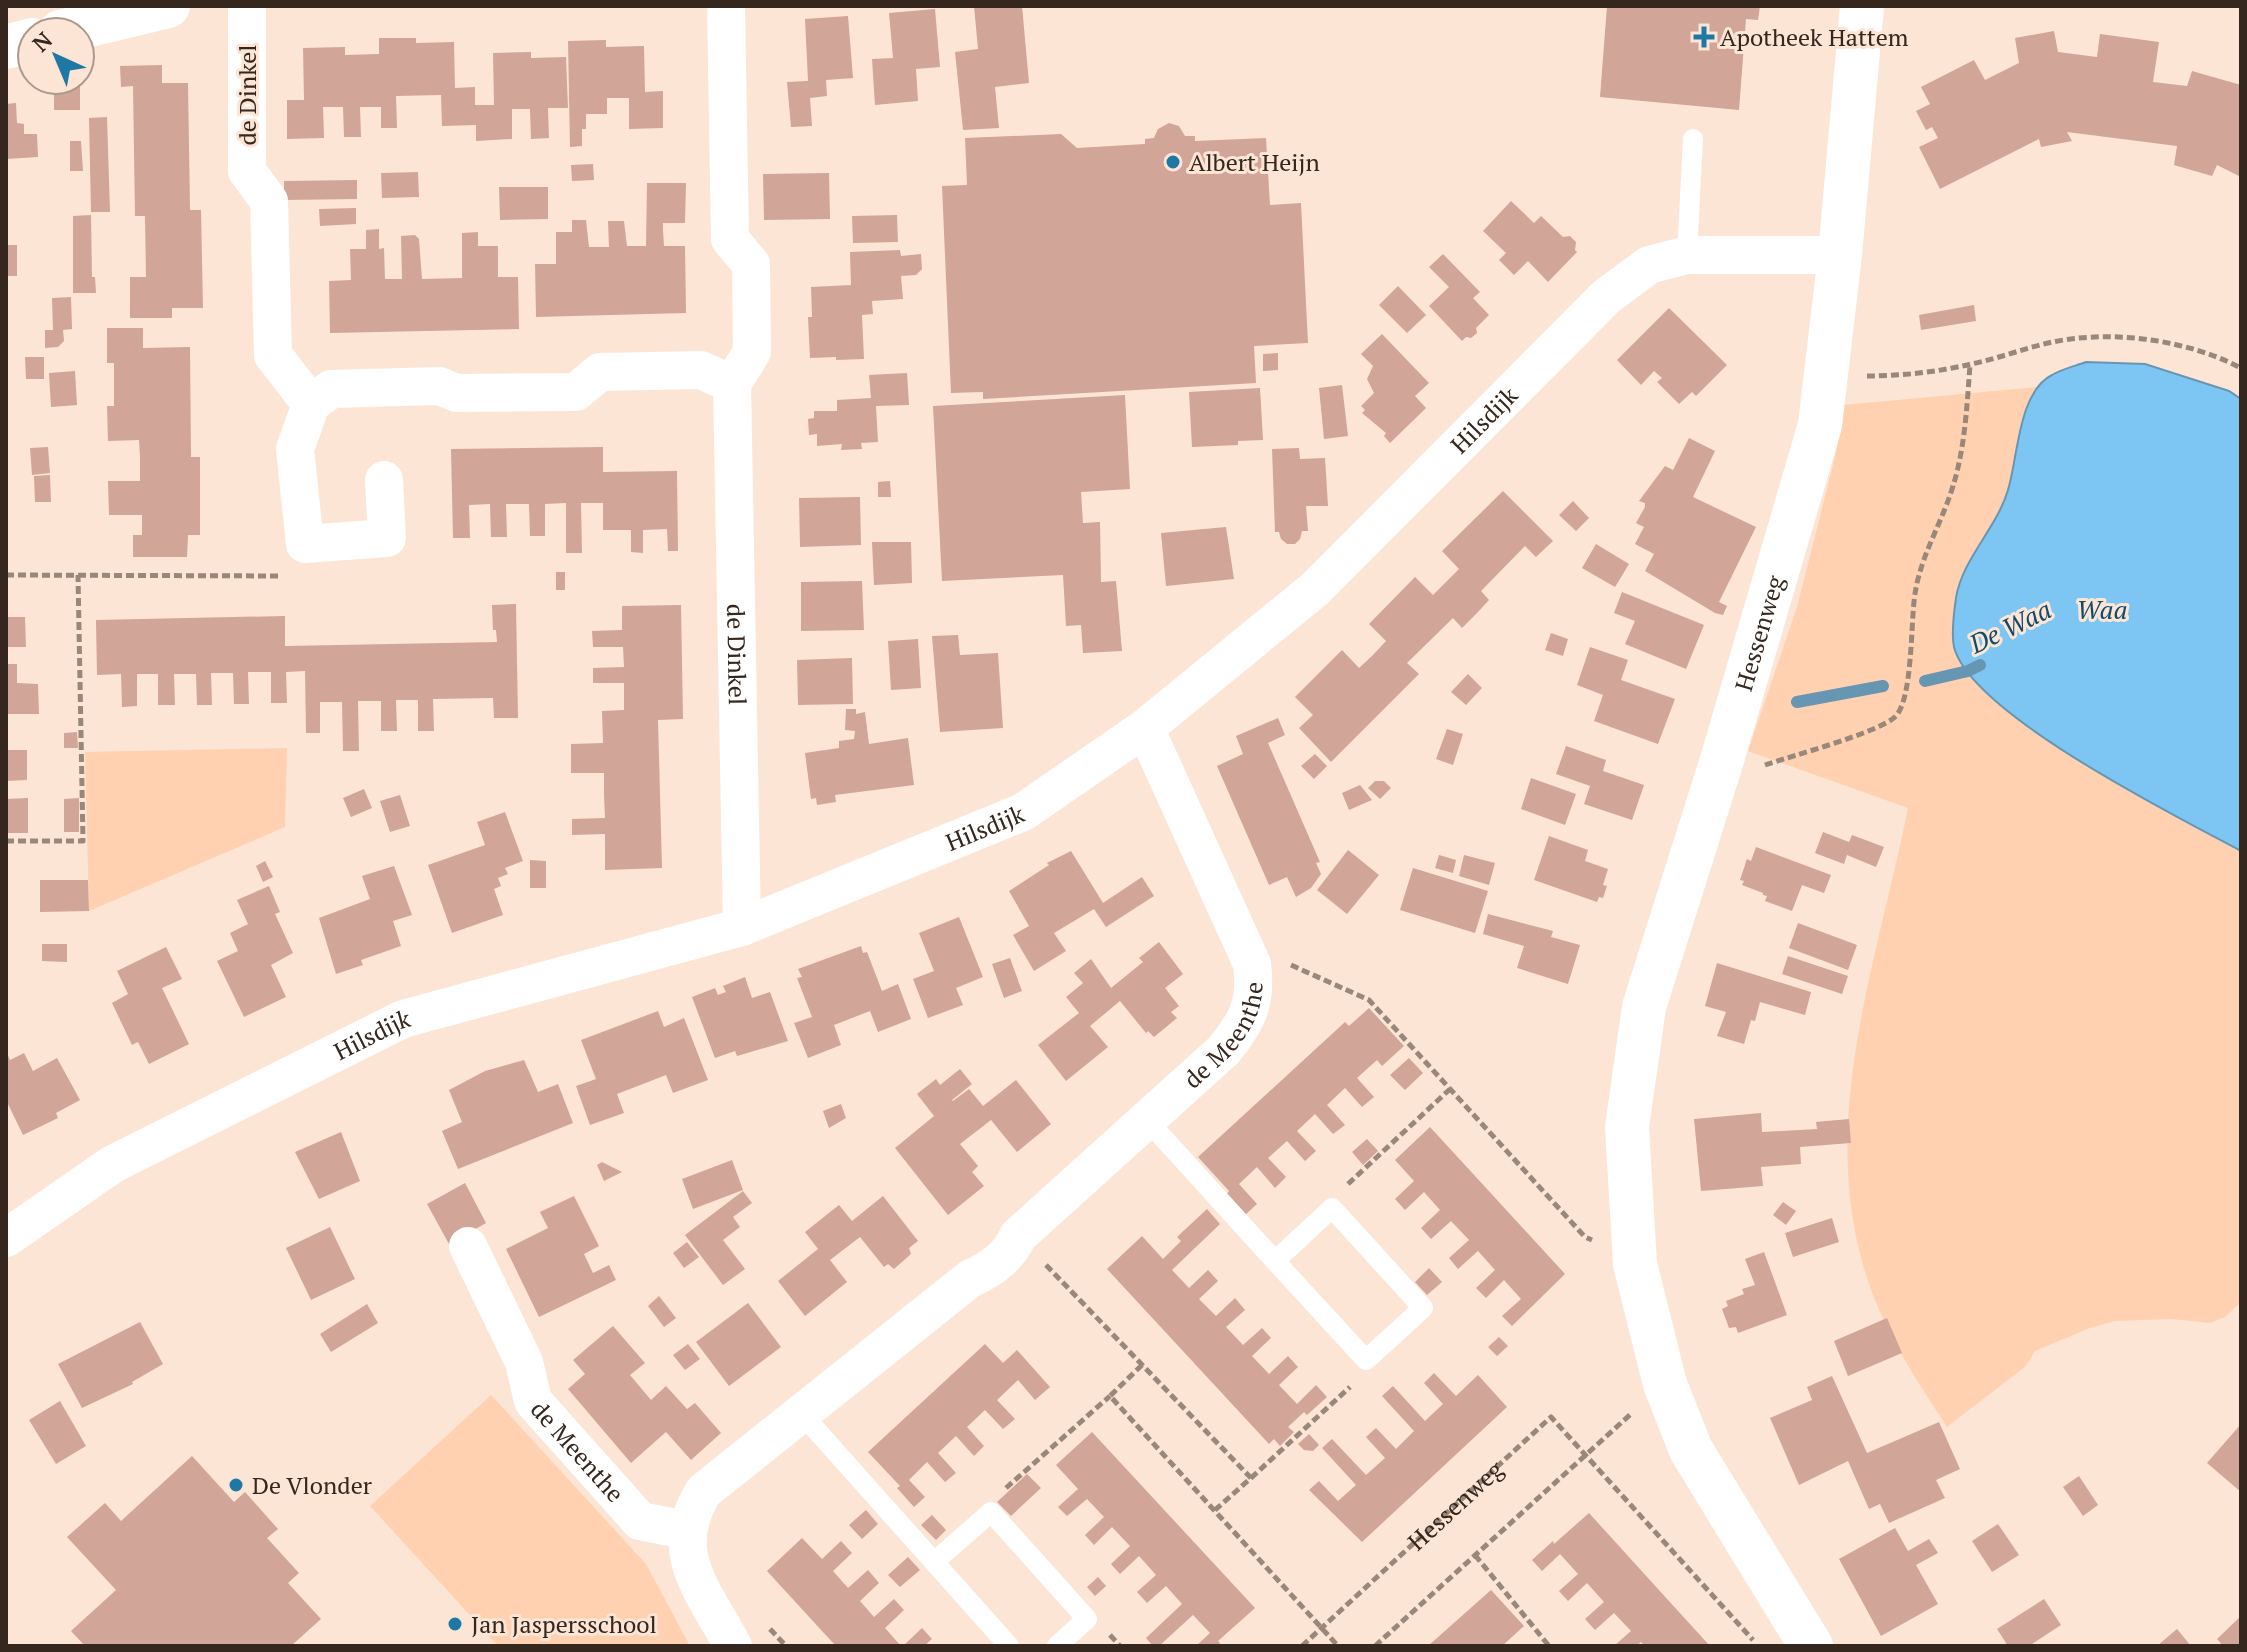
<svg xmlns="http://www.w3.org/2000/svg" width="2247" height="1652" font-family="'PT Serif',serif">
	<rect width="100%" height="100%" fill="#fce5d5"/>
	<path fill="#ffd1b0" d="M2038,387l-14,26 -9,57 -11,34 -33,55 -15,35 -2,53 20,34 98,74 169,96v451l-16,15 -15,6 -39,-4 -56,2 -25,7 -55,23 -9,15 -79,61c-24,-37 -49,-74 -67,-115 -73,-167 -5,-338 28,-504l-160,-57 49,-144 38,-150 9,-52z
		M287,748l-2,79 -196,84 -4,-159z
		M491,1395l155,169 44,82h-192l-128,-140z"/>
	<path fill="#7dc6f3" stroke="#6796b3" stroke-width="2" d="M2086,362l59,2 84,27 12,8v452c-63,-34 -270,-137 -287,-204 -3,-14 0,-35 2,-49 6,-39 41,-70 52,-108 10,-32 10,-98 44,-115 10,-6 23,-9 34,-13z"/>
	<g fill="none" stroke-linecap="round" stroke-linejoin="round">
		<path stroke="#6796b3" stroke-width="12" d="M1925,681l43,-10 12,-6
			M1797,702l86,-16"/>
	</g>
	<path fill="#d1a598" d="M974,6h48l7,77 -34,4 4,41 -36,2 -8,-78 23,-3z
		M1607,6h153l-2,14 -12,-1 -7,91 -139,-13z
		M935,9l5,58 -24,2 2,32 -43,4 -3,-46 21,-1 -4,-45z
		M848,16l5,62 -27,2 1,16 -17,2 2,28 -21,1 -4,-45 21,-1 -3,-62z
		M2054,31l4,21 39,5 3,-23 59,8 -6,40 34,4 5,-15 49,14v92l-24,-12 -5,11 -38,-11 3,-19 -110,-14 5,9 -31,6 -2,-8 -99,50 -21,-42 19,-9 -6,-11 -6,3 -10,-19 14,-7 -9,-17 53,-27 11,20 34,-17 -4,-25z
		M379,38h37v5l38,-1 1,46 20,-1v18h19l-1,-52 38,-1v6l35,-1 2,51h-20l1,30 -18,1 -1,-30h-18v30l-36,2v-16l-34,1 -1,-31 -45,1 1,32h-16v-21h-21l1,30h-17l-1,-30h-20l1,31 -37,1v-39h17l-1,-52 42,-1v8l34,-1z
		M606,40v7l38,-1 1,46 18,-1v37l-34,1v-31h-22v16h-21v15h-4v17l-12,1 -2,-106z
		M162,65v18h26l2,127h11l2,98h-31v10h-42v-41h16l-1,-61h-10l-2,-130 -12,1 -1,-21z
		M54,80h26v30h-26z
		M16,103l1,20 7,1v10h13l1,23 -32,2v-55z
		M107,117l3,95h-19l-2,-94z
		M1169,123l10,3 6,10h10v5l71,-3 4,67 31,-2 7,140 -54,3 2,37 -273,16v-7l-32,1 -9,-207 25,-1 -2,-47 96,-4 16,14 68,-4v-5l9,-1 4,-9z
		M70,141h11l2,30h-13z
		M593,164l1,16 -22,1 -1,-16z
		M418,172l1,25 -37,1 -1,-25z
		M829,173l1,46 -66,1 -1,-46z
		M357,180v19l-73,1v-19z
		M647,183h39l-1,40h-22v7l1,16h21l1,67 -150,4 -1,-53h21v-32h16v-12h14l3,27h20l-1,-26h16l3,25h19z
		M499,187h49v32l-48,1z
		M1511,201l23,22 7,-7 22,21 7,-1 6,6 -1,8 2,2 -29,30 -20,-21 -14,14 -15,-15 7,-7 -23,-22z
		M356,208v16l-36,2 -1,-17z
		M91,215l1,62h3l1,16h-23v-77z
		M897,215l1,27 -45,1 -1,-27z
		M379,229v20l5,-1 1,31h17l-1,-43 14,-1 4,4 3,40 40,-1v-45l16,-1v14h20v31h20l1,52 -189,4 -1,-52 22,-1 -1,-31h16v-19z
		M6,245h11v31h-11z
		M900,250l1,6 20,-2 1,15 -6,6 -15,1 2,23 -31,2 1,13 -11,1 2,44 -28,1v-3l-26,1 -2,-41h4l-1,-30 40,-2 -1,-33z
		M1443,254l37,38 -7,6 16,17 -13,13 1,5 -6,5 -5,-1 -4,4 -33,-35 20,-19 -20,-20z
		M1398,286l28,29 -19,18 -28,-28z
		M71,297l1,32 -9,1 1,11 -6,6 -13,1v-18h8l-1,-32z
		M1974,305l2,16 -55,9 -2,-15z
		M1669,308l58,57 -31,31 -4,-4 -13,12 -22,-22 5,-4 -8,-7 -13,14 -24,-25z
		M107,328h36v20l47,-1 1,110h9v78h-12l-1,22h-54v-22h9v-20h-33l-1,-34h32v-24l-1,-17 -31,1 -1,-35h7v-43h-7z
		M1382,334l47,49 -14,13 11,12 -36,35 -6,-7 2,-3 -24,-20 3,-3 -4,-4 13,-13 -7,-14 6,-13 -12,-12z
		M1278,353v17l-15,1v-17z
		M25,357h19v22h-18z
		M75,371l2,34 -26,2 -2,-34z
		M907,373l2,32 -33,1 2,36 -17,1 1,6 -21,1 1,-6 -25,2v-12l-8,1 -1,-16 6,-1v-7h23v-11l34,-2 -2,-23z
		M1342,385l6,51 -24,3 -5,-51z
		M1260,388l3,52 -25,1v4l-46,2 -3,-55z
		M1125,395l5,94 -49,3 2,31 17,-1 1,60 15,-1 6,70 -39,2 -2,-28 -15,1 -3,-51 -121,6 -9,-175z
		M1689,438l26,13 -22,46 63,30 -37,75 8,4 -4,9 -8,-2 -70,-42 9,-17 -19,-10 9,-17 -8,-4 9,-16v-4l-6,-2 26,-35 8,4z
		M48,447l2,26 -18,2 -2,-27z
		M603,447v25l74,-1 1,80h-10l-1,-22 -24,1v23l-12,-1v-22h-28v-27h-22l1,50h-16v-50l-21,1v32h-15l-1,-32h-23l1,33h-16l-1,-33 -21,1 1,33h-17l-2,-89z
		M1299,448l1,11 25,-1 3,48h-22l2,25h-6l-2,8 -5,5h-8l-6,-5 -2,-7h-4l-3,-83z
		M50,475l1,27h-16l-1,-26z
		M890,481l1,16h-13v-15z
		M1503,491l50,50 -17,16 -11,-11 -44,45 8,9 -12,13 -15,15 -9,-10 -46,45 12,11 -88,88 -32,-34 14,-13 -18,-18 47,-47 17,18 13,-12 14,-15 -17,-17 46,-47 18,18 26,-26 -17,-18z
		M860,497l1,48 -61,2 -1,-49z
		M1573,501l16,17 -13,13 -17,-16z
		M1226,527l8,52 -68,7 -5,-53z
		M872,542h39l1,41 -38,2z
		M1596,544l33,20 -14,23 -33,-19z
		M556,572h9v18h-9z
		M862,581l2,49 -63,1v-49z
		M1622,592l82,33 -18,44 -61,-25 10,-23 -21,-8z
		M516,604l2,114h-24l-1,-20 -60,1 1,32h-16v-31h-22l1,31h-16v-30h-23l1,50h-16l-1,-49h-22v31h-14l-1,-62 -19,1 1,31h-16v-31h-23l1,32h-15l-1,-31h-22l1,32h-15l-1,-31h-22l1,31h-17v-31h-21v32l-15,1 -1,-33 -24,1 -1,-55 189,-4v30l212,-4 -1,-12h-3l-1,-25z
		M681,605l2,114 -25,1 4,148 -57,2v-36l-33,1v-16l33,-1 -1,-23v-22h-33v-29l32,-1 -1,-32 22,-1v-27h-31v-15l31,-1 -1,-20h-30l-1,-16 30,-1v-24z
		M6,617h19l1,30h-20z
		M1551,633l17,6 -5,17 -18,-6z
		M958,635l2,20 38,-2 5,75 -63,4 -8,-96z
		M918,639l3,49 -30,2 -3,-49z
		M1590,647l38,13 -7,20 54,19 -17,45 -64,-23 9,-26 -26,-10z
		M852,658l1,46 -55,1 -1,-45z
		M6,664h11v19l21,1 1,30h-33z
		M1468,674l14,14 -16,17 -15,-13z
		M846,709h10v5l9,-2 4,32 39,-6 6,47 -79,10 1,7 -19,3 -1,-7 -5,1 -6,-46 34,-5v-7l15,-2 1,-8 -10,-1z
		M1278,718l7,17 -17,8 52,119 -4,1 5,11 -10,14 -15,9 -9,-20 -18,8 -52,-119 26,-12 -7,-18z
		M1447,729l16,5 -10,31 -17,-6z
		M77,732l1,16h-14v-15z
		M1566,746l40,14 -3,11 41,14 -12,35 -48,-16 6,-18 -34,-12z
		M6,750h21v30l-21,1z
		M1315,754l12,12 -13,13 -13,-13z
		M1531,778l45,16 -11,31 -44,-16z
		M1375,781h9l7,7 -11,11 -12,-11z
		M1360,785l12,15 -23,10 -7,-17z
		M364,789l8,19 -21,9 -8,-19z
		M400,795l10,31 -20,6 -10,-31z
		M28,798v35h-22v-34z
		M79,798v34h-15v-33z
		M505,812l18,49 -18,7 3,6 -10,4 3,8 -7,3 9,26 -51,18 -24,-68 57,-20 -8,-23z
		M1823,832l26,10 3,-7 32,12 -8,20 -29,-12 -3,9 -29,-11z
		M1549,836l39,14 -3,11 23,8 -5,16 4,1 -4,12 -4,-1 -2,5 -63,-22z
		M1756,847l75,28 -7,18 -22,-8 -10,26 -27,-10 2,-5 -4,-1v-2l-21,-8 2,-4 -4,-1 7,-21 4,2z
		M1348,850l31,25 -32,39 -30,-24z
		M1071,851l32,52 39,-26 12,19 -48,31 -12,-18 -40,24 12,18 -32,20 -21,-36 16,-9 -20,-35 40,-26 -2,-2z
		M1439,855l17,5 -3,13 -18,-5z
		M1464,855l31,8 -6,22 -30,-9z
		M530,860l16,1v27h-16z
		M265,861l8,16 -10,5 -7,-16z
		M394,866l18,49 -19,6 8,25 -40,14 2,5 -27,9 -17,-56 51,-19 -8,-23z
		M1413,868l75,23 -13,42 -75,-23z
		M40,880h48l1,31 -49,1z
		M269,886l11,26 -5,2 18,39 -22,12 15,32 -42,20 -27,-56 21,-10 -8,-18 18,-9 -11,-24z
		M1488,914l65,17 -2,6 29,8 -12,39 -51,-16 7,-22 -41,-12z
		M959,917l24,60 -27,11 7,17 -35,13 -15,-39 21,-8 -15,-38z
		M1798,923l59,22 -9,25 -59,-22z
		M1159,942l24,32 -18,14 14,18 -8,6 6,6 -23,19 -6,-6 -2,2 -26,-32 -30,25 18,21 -42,34 -28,-36 41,-32 -13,-16 17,-14 -9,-10 17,-14 20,29 32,-26 -4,-4z
		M42,944h25v18l-25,-1z
		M861,946l2,7 4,-1 15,39 16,-7 13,35 -33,13 -8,-21 -36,14 7,20 -33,13 -14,-35 18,-6 -15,-39 5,-1 -4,-8z
		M166,947l16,32 -20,9 27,56 -40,20 -11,-22 -6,3 -20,-42 16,-9 -11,-23z
		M1788,956l60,20 -6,18 -60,-20z
		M1010,958l12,33 -18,7 -12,-34z
		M1717,963l94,29 -6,23 -45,-13 -5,19 -4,-1 -7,24 -27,-8 9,-24 -21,-6z
		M745,977l7,21 18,-6 18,49 -51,15 -2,-5 -20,7 -23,-61 23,-9 3,7 8,-3 -3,-6z
		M1369,1008l35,38 -22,20 -5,-6 -20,18 17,19 -12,10 -17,-19 -18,17 18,20 -12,9 -18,-20 -18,17 19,20 -11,10 -18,-20 -19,17 18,19 -11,11 -18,-21 -18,17 18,20 -12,11 -18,-21 2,-3 -31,-34 147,-135 4,4z
		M658,1011l6,16 20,-9 24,62 -35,13 -7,-18 -23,9 -26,10 7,19 -34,12 -14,-39 20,-7 -15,-39z
		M6,1051l4,9 14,-7 9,18 24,-13 23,42 -24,13 2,5 -35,17 -17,-35z
		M1409,1058l14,15 -18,17 -15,-15z
		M524,1060l14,32 20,-8 15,39 -115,46 -16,-38 20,-9 -13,-32 36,-19z
		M960,1069l12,15 -20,16 1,1 16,-12 14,17 33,-26 35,44 -34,28 -26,-32 -31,24 18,22 -6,6 12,14 -36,29 -53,-67 39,-32 -17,-22 19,-15 4,6z
		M841,1104l5,14 -17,10 -6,-17z
		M1761,1113l1,19 55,-3 -1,-7 33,-3 2,24 -51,4 1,17 -40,3 2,19 -62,5 -7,-72z
		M1430,1127l135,147 -53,52 -10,-10 19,-17 -17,-19 -18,18 -10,-10 19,-18 -17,-19 -20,18 -9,-11 20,-18 -18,-19 -20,18 -10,-11 19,-18 -16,-18 -19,18 -10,-11 19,-18 -19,-21z
		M341,1132l19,49 -41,18 -24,-47z
		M1367,1139l11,12 -15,14 -11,-13z
		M732,1160l11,30 -50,19 -11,-30z
		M602,1162l20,10 -18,9 -7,-16z
		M465,1183l21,40 -37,21 -22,-40z
		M743,1191l9,12 -19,14 7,10 -17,13 22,29 -22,16 -38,-50z
		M574,1196l25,50 -15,8 9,19 16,-8 7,15 -77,37 -33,-68 42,-21 -8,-16z
		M883,1196l35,45 -9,7 2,6 -17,15 -6,-5 -4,3 -24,-30 -30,23 17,22 -42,34 -27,-35 40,-32 -13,-17 34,-27 13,16z
		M1783,1202l13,9 -10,14 -13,-10z
		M1207,1209l13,15 -48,46 17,18 19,-18 10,11 -19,18 17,17 19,-18 10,12 -19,17 17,18 19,-17 9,10 -19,18 17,18 19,-18 10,11 -19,18 18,19 19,-19 11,12 -20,18 -3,-3 -16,15 6,5 -14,14 -6,-7 -5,5 -162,-175 35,-33 21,23 18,-18 -4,-4z
		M1832,1218l7,24 -46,15 -8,-24z
		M330,1227l25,52 -44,21 -25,-52z
		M687,1242l12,15 -15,11 -11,-15z
		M1764,1252l23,63 -49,18 -2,-6 -7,1 -7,-19 6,-3 -2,-5 18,-7 -2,-5 13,-4 -10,-26z
		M1429,1268l13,14 -15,13 -12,-13z
		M659,1296l17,22 -12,9 -16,-21z
		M748,1303l33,44 -52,39 -33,-44z
		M367,1304l11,19 -47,29 -11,-18z
		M1887,1318l15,35 -54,23 -14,-35z
		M140,1322l23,42 -31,18 1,2 -51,24 -24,-44z
		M613,1326l32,37 -15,12 21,25 15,-14 21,23 8,-6 26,30 -30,27 -25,-28 -35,31 -63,-74 17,-15 -12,-14z
		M1499,1337l9,9 -11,10 -9,-9z
		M688,1344l12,15 -15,11 -12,-15z
		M985,1344l18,19 14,-13 33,37 -15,13 -17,-20 -21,20 18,19 -12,10 -18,-19 -18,17 17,19 -10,10 -18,-20 -18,17 18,20 -11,9 -18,-20 -18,18 16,17 -11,10 -17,-19 3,-2 -32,-34z
		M1434,1373l22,23 22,-21 29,32 -145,135 -53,-52 10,-9 19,20 18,-16 -34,-37 10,-9 34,36 19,-17 -19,-21 10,-9 20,21 18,-18 -32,-35 11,-10 32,35 18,-17 -19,-21z
		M1832,1376l35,77 72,-31 21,47 -24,11 9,18 -56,25 -9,-19 -11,5 -21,-48 -49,24 -29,-67 42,-18 -5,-13z
		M60,1401l26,45 -30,18 -27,-44z
		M2241,1424v68l-34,-29z
		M1092,1432l163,176 -37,33 2,2 -3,3h-21l14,-13 -17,-18 -34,31h-6l-7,-8 36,-34 -16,-18 -19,17 -10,-11 19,-17 -17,-19 -19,18 -9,-10 19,-18 -18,-19 -18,18 -9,-10 19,-18 -17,-18 -20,17 -9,-9 20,-18 -22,-24z
		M1309,1434l10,11 -6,6 -9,-1 -6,-6z
		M192,1456l42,46 11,-10 33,37 -11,9 32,35 -11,10 33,36 -30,27h-206l-14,-15 45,-41 -49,-53 38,-34 16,18z
		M1027,1474l14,14 -30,28 -14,-14z
		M2079,1476l19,29 -15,11 -20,-29z
		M866,1510l12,14 -16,15 -13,-14z
		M1589,1513l79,87 42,46h-65l-4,-4 -5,4h-22l17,-15 -17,-18 -19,17 -10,-11 19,-17 -17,-19 -19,18 -9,-10 19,-17 -18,-20 -18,17 -10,-11 21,-19 1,3z
		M932,1515l14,15 -10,10 -15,-15z
		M1998,1524l21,31 -27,17 -20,-31z
		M1895,1528l13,23 21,-12 9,14 -22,12 22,39 -57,32 -42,-77z
		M802,1538l20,21 19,-18 11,12 -19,18 15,17 20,-18 11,13 -19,18 14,16 20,-18 10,11 -19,18 16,18h-65l-14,-15 -55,-60z
		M908,1557l12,13 -20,17 -12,-12z
		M1098,1577l8,9 -11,10 -8,-9z
		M1491,1590l33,36 -22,20h-74z
		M2044,1599l17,26 -32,21h-21l-11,-17z
		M2241,1616v30h-18l-6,-7z
		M922,1628l10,11 -8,7h-21z
		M2177,1629l14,17h-34z"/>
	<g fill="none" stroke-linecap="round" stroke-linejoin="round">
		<g stroke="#99877a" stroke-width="5" stroke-dasharray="8 4" stroke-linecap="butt">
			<path d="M1867,376c34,0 71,-4 104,-12 26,-5 51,-15 77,-21 62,-14 137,-4 193,25"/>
			<path d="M6,575l275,1"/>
			<path d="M1765,765c26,-9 116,-33 131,-49 16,-18 15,-88 18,-114 4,-43 27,-76 39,-116 12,-38 14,-81 17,-121"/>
			<path d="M6,841h77l-5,-266"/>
			<path d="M1291,965l78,35 216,237 7,3"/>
			<path d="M1348,1184l102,-95"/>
			<path d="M1046,1265l205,213 -37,33"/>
			<path d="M1142,1365l-32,31 228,250"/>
			<path d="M1251,1478l99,-91"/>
			<path d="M1006,1488l104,-92"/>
			<path d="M1475,1555l74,91"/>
			<path d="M770,1629l16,17"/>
			<path d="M1110,1635l10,11"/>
			<path id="s1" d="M1302,1646l249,-229 202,223"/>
			<path d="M1375,1646l257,-233"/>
		</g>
		<path stroke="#fff" stroke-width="20" d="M1687,255l6,-116
			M1147,1120l128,141 57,-53 91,100 -57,52 -91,-99
			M801,1413l208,233
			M934,1562l57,-50 96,107 -30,27"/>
		<g stroke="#fff" stroke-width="38">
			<path d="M247,6v165l22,30 4,154 38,49"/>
			<path id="s2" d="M726,6l4,233 21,25 1,88 -20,32 10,543"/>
			<path d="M384,480l3,58 -82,6 -10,-95 16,-45 20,-15 108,-3 18,7 119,-1 24,-20 101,-2 31,14"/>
			<path id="s3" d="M6,1238l107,-74 290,-145 339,-92 281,-115 122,-84 170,-139 292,-293 42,-31 38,-10h153"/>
			<path id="s4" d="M468,1246l56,116 9,39 107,120 46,9"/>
			<path id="s5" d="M733,1646c-29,-55 -68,-94 -29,-155l267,-213c20,-8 39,-23 47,-42l206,-186c24,-30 33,-47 28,-86l-107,-236"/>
		</g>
		<g stroke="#fff" stroke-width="44">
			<path d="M60,32l108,-26"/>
			<path d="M6,47l26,-7"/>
			<path id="s6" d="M1811,1646l-120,-196 -26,-66 -30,-120 -8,-137 17,-120 78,-247 98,-335 20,-170 22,-249"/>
		</g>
	</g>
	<g fill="#1e78a6" stroke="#fce5d5" stroke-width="3">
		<path d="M1700 25h8v8h8v8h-8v8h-8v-8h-8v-8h8z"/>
		<circle cx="1173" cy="162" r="8"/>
		<circle cx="236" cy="1485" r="8"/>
		<circle cx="455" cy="1624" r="8"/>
	</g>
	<g text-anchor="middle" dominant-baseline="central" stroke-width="6" stroke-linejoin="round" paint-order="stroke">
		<g font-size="24" fill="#35271d" stroke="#fce5d5" text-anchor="start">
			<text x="1720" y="37">Apotheek Hattem</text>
			<text x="1189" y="162">Albert Heijn</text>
			<text x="252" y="1485">De Vlonder</text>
			<text x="471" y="1624">Jan Jaspersschool</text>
		</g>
		<g font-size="24" fill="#35271d" stroke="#fce5d5">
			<text transform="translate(247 95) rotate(-90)">de Dinkel</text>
			<text stroke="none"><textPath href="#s3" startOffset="1716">Hilsdijk</textPath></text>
			<text stroke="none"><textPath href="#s6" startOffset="1074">Hessenweg</textPath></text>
			<text stroke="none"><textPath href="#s2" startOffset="662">de Dinkel</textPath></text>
			<text stroke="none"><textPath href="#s3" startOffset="1068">Hilsdijk</textPath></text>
			<text stroke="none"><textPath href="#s5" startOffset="866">de Meenthe</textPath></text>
			<text stroke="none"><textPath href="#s3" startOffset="420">Hilsdijk</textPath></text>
			<text stroke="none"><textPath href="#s4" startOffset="236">de Meenthe</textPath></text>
			<text stroke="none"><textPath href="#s1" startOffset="208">Hessenweg</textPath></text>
		</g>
		<g font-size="26" font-style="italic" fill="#124b6a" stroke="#fce5d5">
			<text x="2102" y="609">Waa</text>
			<text transform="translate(2010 626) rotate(-26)">De Waa</text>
		</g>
	</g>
	<rect width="2247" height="1652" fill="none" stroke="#35271d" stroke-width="16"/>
	<g transform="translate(56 56) rotate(316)"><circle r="38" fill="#fce5d5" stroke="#ac998b" stroke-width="2"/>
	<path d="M0-6L14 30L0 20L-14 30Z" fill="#1e78a6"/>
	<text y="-12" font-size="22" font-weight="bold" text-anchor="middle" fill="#35271d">N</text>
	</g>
</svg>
